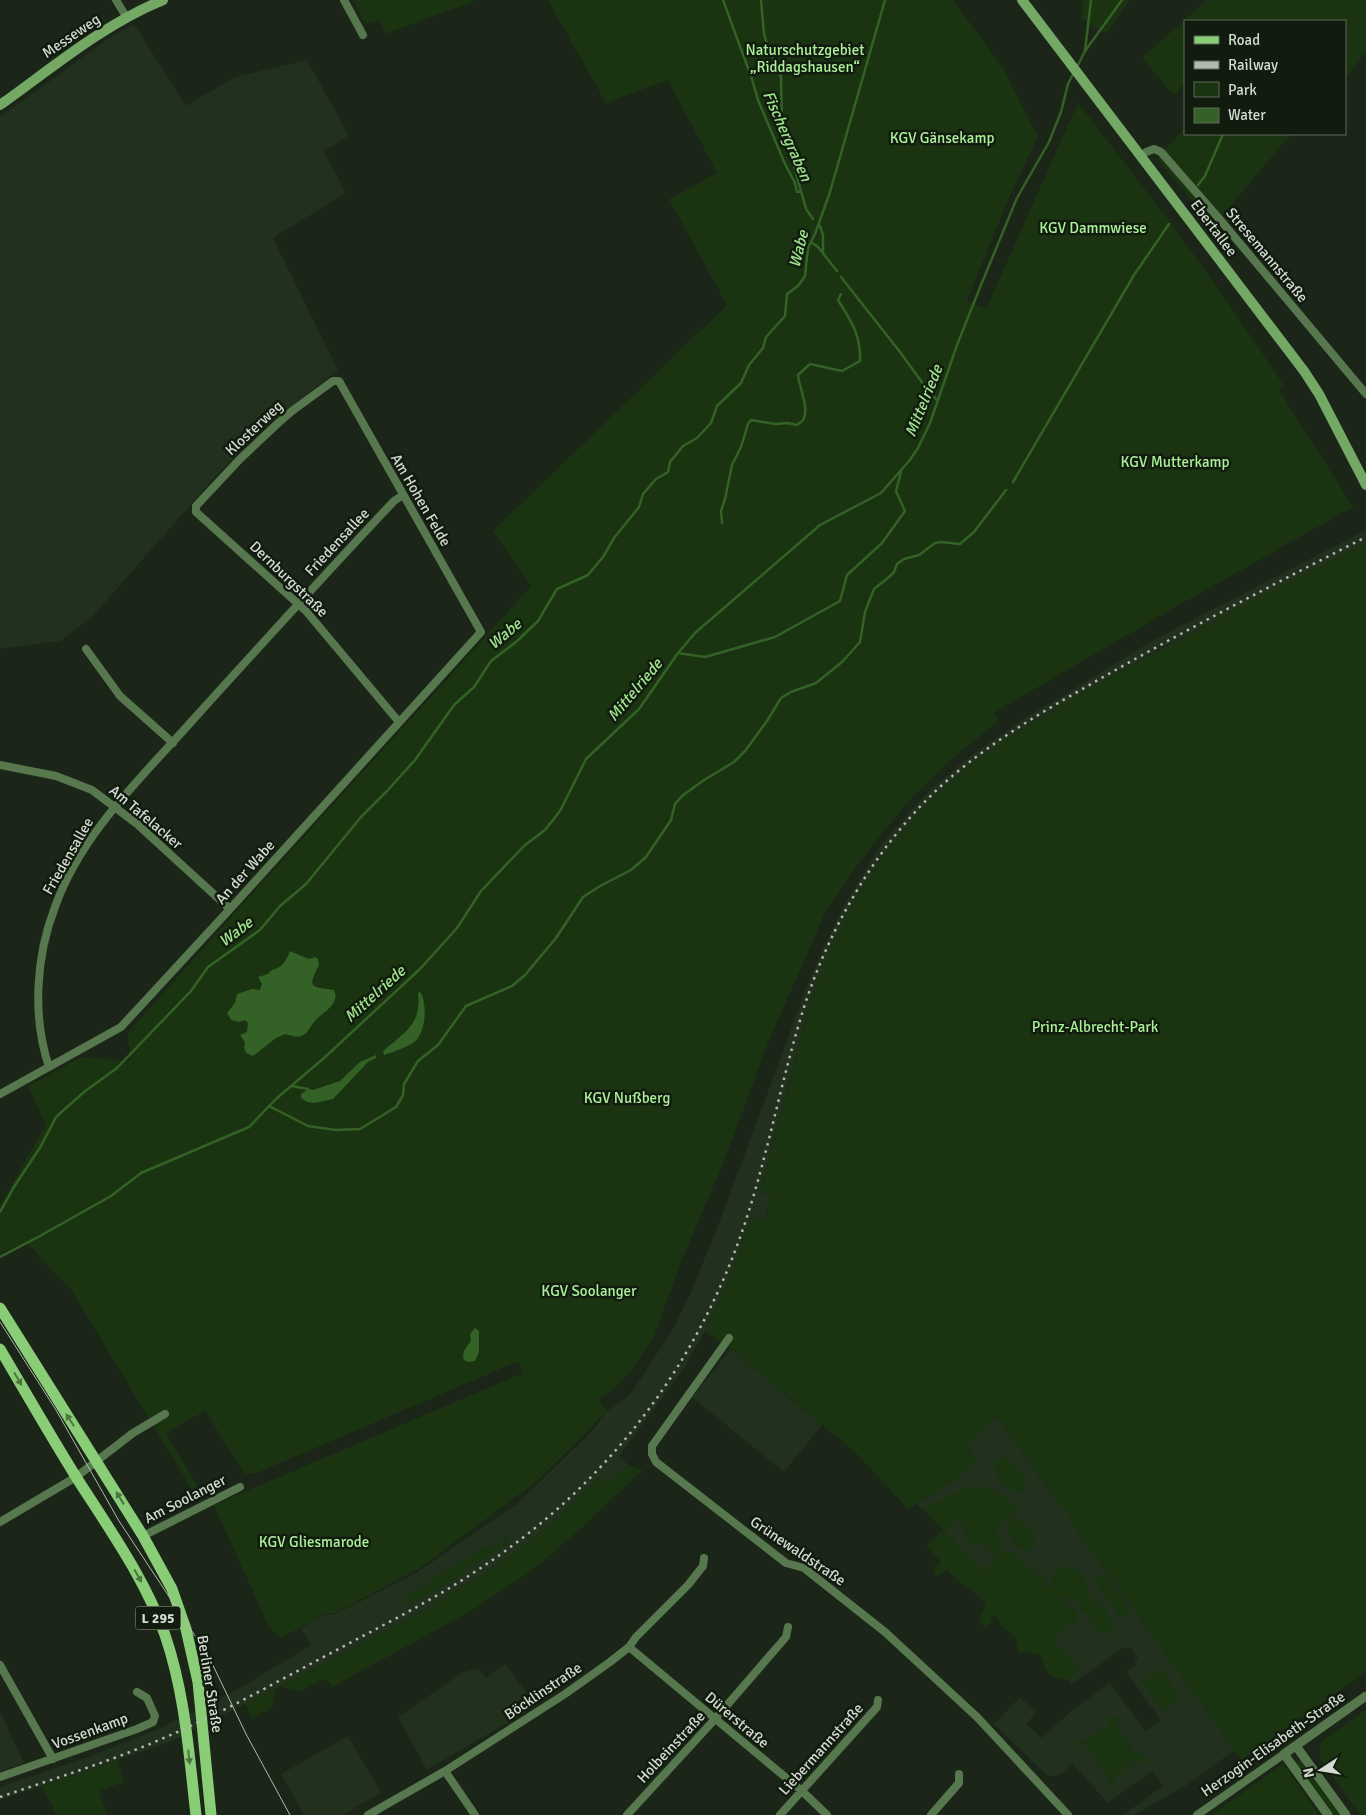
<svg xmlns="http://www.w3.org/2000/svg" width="1366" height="1815" font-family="Signika,sans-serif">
	<rect width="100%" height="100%" fill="#1b2618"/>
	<path fill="#22301e" d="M134,24l52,82 49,-29 72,-17 42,76 -25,15 22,42 -73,45 65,132 -50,39 -33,27 -40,41 -123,140 -32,24 -60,8v-532l108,-78z
		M1366,530v13l-207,106 -128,74 -180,185 -19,38 -22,56 -50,190 11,3 -7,25 -13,-3 -24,67 -22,47 -21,37 -65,88 9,9 -19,19 -9,-8 -51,50 -37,29 -31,21 -76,45 -124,65 -114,57 -167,57v-13l88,-30 73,-29 77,-39 73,-44 -10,-17 24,-13 11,-1 80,-41 101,-69 76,-74 14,-19 23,-16 43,-66 18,-37 32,-79 86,-232 17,-38 18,-38 37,-60 27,-31 24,-26 44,-36 52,-36 30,-17 92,-57z
		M731,1349l91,76 -38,47 -92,-75z
		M991,1408l69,98 5,2 5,7v6l165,229 -50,36 -51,29h-11l40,-29 -11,-15 -44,32 -36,-40 -12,12 -12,1 -5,-4 -49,-48 26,-27 16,16 -10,11 16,14 27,-25 41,-30 35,48 16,-11 -35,-48 10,-8 -2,-3 4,-3 -8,-11 -4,2 -2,-2 -52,37 -17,-25 -125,-116 14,-14 -27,-25 16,-10 21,-53z
		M505,1664l31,42 -109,64 -29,-53 64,-44 17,-5 7,10z
		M0,1712l24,51 -24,9z
		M348,1736l33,57 -38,22h-39l-23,-41z"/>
	<path fill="#1a3412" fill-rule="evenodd" d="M353,0h124l-92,34 -5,-14 -14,4z
		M548,0h405l50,68 35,69 -28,58 -43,106 19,8 92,-206 94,121 55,77 57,85 -5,4 74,117 -181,102 -179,104 6,8 -43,34 -49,48 -43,53 -39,57 -57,130 -44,118 -41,96 -30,82 -24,34 -18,18 -13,7 9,13 -69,69 -118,88 -84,45 -11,1 -44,24 -12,-11 -55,-122 309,-132 -4,-12 -260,111 -14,2 -40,-63 -39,22 37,63 -3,7 -128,-212 -45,-48 -27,10v-48l46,-80 -18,-39 54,-29 48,4 -2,-28c132,-151 269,-297 403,-447l-38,-55 234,-226 -58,-106 48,-26 -49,-93 -62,23z
		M1083,0h46l-22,33 -9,-4 -17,-11z
		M1207,0h159v52l-21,26v-57h-160v62l-11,12 -32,-37z
		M1185,128v6h106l-70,83 -1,16 -63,-74z
		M1366,543v1129l-125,88 -171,-239c0,-8 -3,-12 -10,-15l-63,-90 -29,30 8,14c-16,20 -46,35 -68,49l-54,-58 -123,-102 -26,-18 22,-47 24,-67 14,3 6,-25 -11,-3c12,-43 23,-85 34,-128 10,-40 20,-79 37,-117 25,-56 60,-108 104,-151 46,-45 108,-81 163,-112 88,-50 178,-95 268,-141z
		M1003,1458c12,4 31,22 19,34l-6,1 -18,-13 -4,-14 4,-7z
		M628,1465l15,5 -65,61 -44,38 -63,42 -139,76 -5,-8 -6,1 -22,12 -18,-6 124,-65 76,-45 31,-21 37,-29 52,-50 8,8z
		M973,1486c22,1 30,9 47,22l-25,21 5,10 2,12 16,3v5l4,1 4,7 4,-1 6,7 9,6 3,7 5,2 4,-3 -7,-7c3,-8 13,-12 22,-12l5,6 6,2c3,5 2,7 3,12 2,10 12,17 20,21l3,12 5,7v4c-7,5 -10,6 -17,1v-6l-7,-4 -1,-7 -8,-2 -2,-10 -11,-6 -4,3 4,7 5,1 4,4v8l-4,5 -7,2 -1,5 -13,7 4,8 8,3 3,8h5l7,12 -8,10c-20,1 -24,-5 -31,-24l-13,-4 -6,2 -4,-4c1,-14 -6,-15 -15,-23 -2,-3 -5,-8 -7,-11h-3l-1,8 -5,4 -4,-2 -3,-7 7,-13 -7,-9 -20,-14 -12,-13 -8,6h-4l-3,-4 9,-9 -14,-16 17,-17 -21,-19 28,-15zM955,1519l10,4 -2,6 5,14h14l9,7 5,9 -3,3 -8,4 1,4 -3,3 -3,-2c-2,-6 -6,-7 -8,-12l-3,-1 -4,-8h-5l-3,-5 -1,-5 -11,-8z
		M1012,1519c16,-2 30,24 18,30 -13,5 -29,-18 -18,-30z
		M509,1535v7l-54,37 -46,26 -4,-8 79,-50 5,3z
		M1103,1574l27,38 -9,7 -27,-39z
		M1160,1668l21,30 -18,13 -21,-30z
		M275,1689l-2,18 -21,12 -7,-15z
		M1366,1710v105h-6l-40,-57 -1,-10 3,-7z
		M1111,1716l7,1 3,3 -6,4 23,32 6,-3 3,8 -5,5 -4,-6 -25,19 4,5 -6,3 -5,-4 5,-4 -26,-35 -5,3 -2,-5 3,-4 4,4 26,-18 -3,-5z
		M1301,1759l40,56h-9l-37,-52z
		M117,1760l7,22 -25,9 8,24h-50l-15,-29z
		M1283,1764l36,51h-107z"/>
	<path fill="#336126" d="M290,951l19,8 6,-2 3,2 1,6c-13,25 -7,21 15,25 2,5 2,7 0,12 -5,9 -17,14 -22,23 -4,5 -5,9 -11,11 -5,2 -11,-1 -16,-2l-9,4 -23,18 -7,-3 -2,-6 1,-5 -5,-7 7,-3 1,-9 -3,-3 -6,2 -8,-2 -4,-7 8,-10 2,-9 15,-5 8,1 2,-6 -4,-7 10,-3 4,-4c11,-3 14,-9 18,-19z
		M420,992c8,11 6,43 -7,51 -6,4 -22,10 -29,12l-1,-3c3,-5 8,-7 12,-11 17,-14 26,-24 23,-48z
		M376,1055v3l-8,4 -35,37 -19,4 -7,-1 -6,-4v-4l7,-5 5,1 27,-9 20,-19z
		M475,1328l4,3v21l-4,9 -7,1 -4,-2c-3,-9 3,-13 7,-19l-1,-7z"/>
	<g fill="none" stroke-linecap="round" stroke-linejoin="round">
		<path stroke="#336126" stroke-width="2.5" d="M723,0l29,79 6,21 27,64 10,19 2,9 4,-1 5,18 7,10
			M761,0l3,34 5,17 8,14 4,12 1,47 19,67
			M1085,51l6,-51
			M1077,67l8,-16 37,-51
			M1198,185l7,-9 18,-42
			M820,226l3,9v18
			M811,242l7,5 19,24
			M841,277l59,75 29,40 8,8
			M1013,482l121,-207 35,-51
			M722,523l-1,-12 4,-12 7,-34 9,-18 7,-23 3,-4 24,4 12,-1 10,2c2,-2 5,-3 6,-5 7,-10 -4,-33 -5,-45l12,-11 32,7 18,-10c1,-26 -9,-40 -22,-61l3,-6
			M678,653l27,4 70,-20 65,-36 7,-26 35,-32 23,-32 -9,-20 5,-19
			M292,1086l16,3
			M269,1106l39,20 28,4 24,-1 36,-22 7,-12 1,-11 14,-23 20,-16 28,-39 46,-20 13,-11 31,-37 27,-41 17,-11 31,-16 15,-13 25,-37 4,-16 7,-8 22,-16 30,-18 11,-11 22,-30 14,-23 10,-6 25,-9 26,-21 18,-20 5,-30 9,-23 15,-12 5,-5 3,-8 7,-5 15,-4 16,-12 6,-1 19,2 14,-12 32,-42
			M0,1212l14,-25 27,-41 15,-29 28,-25 33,-24 74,-77 17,-24 52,-37 20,-24 26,-22 55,-67 26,-26 28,-31 39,-55 20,-18 17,-26 25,-19 22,-21 19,-32 31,-14 15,-18 11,-19 25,-31 4,-13 13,-15 12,-7 2,-10 13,-16 14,-8 14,-15 6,-17 24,-23 8,-18 14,-17 3,-11 19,-21 2,-22 11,-8 7,-10 3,-28 7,-14 15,-42 55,-192
			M0,1257l40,-21 71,-40 30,-23 108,-46 28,-29 47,-40 96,-89 37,-41 24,-37 44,-46 20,-15 15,-19 26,-52 53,-50 39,-56 17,-20 125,-108 61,-32 28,-32 9,-13 12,-25 27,-78 24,-60 36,-87 32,-56 12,-30 7,-28 6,-12"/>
		<path stroke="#57774e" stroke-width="8" d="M116,0l11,18
			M344,0l19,35
			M1141,157l5,-5 8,-3 7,3 61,70 144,172
			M86,649l34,47 53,47
			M0,765l56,11 36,14 45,34 93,85
			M49,1067c-17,-51 -13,-111 6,-160 26,-73 86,-129 136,-185 67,-74 134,-148 203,-221l9,-6
			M0,1094l121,-67 109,-118 251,-277 -142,-251h-6l-41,30 -16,14 -36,34 -44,47v6l110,99 93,111
			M729,1338l-77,108v8l4,8 130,101 18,5 81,64 92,85 91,98
			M0,1522l76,-45 57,-44 32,-19
			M143,1536l97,-49
			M629,1647l173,144 25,24
			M0,1665l53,94
			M445,1771l30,44
			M0,1777l137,-48 16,-7 2,-6 -8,-18 -10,-6
			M368,1815l77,-44 120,-77 45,-32 19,-15 7,-10 52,-52 15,-19 1,-8
			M627,1815l88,-96 71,-82 2,-10
			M780,1815l97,-108 1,-7
			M931,1815l28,-32v-9
			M1197,1815l87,-61"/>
		<path stroke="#57774e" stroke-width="9" d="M1296,1746l50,69
			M1328,1815l-44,-61 82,-58"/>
		<path stroke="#73a865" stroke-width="10" d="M1022,0l282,371 15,23 47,91
			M0,105c52,-37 104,-81 163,-105"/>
		<path stroke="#89ce76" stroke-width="11" d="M0,1308l143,228 29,53 14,40 12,53 13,133
			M0,1349c26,44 51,88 78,131 32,50 67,99 87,155 20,58 24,120 31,180"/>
		<path stroke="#b2b9af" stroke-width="1" d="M0,1322l56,88 63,111 90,136 37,77 44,81"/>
		<path stroke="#b2b9af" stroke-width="2.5" stroke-dasharray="2.5 5" stroke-linecap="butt" d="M0,1797c56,-19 112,-36 166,-60 58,-25 112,-56 167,-85 46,-25 93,-48 137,-77 131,-84 224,-202 274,-349 23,-68 36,-140 57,-209 21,-70 58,-141 107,-197 54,-63 127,-104 197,-144 86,-49 173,-94 261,-139"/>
	</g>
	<defs><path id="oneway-solid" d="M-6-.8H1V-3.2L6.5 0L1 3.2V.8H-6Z" transform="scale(1.25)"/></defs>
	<g fill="#4d7542">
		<use href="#oneway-solid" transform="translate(18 1379) rotate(59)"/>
		<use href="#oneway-solid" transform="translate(70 1420) rotate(-123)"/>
		<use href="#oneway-solid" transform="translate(120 1498) rotate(-122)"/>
		<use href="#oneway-solid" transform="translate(138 1576) rotate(61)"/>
		<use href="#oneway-solid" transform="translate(189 1757) rotate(84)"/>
	</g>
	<g text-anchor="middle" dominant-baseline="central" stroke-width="5" stroke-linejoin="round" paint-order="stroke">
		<rect fill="#111c0f" stroke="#9aa298" stroke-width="1" x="135.5" y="1606.5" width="45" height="23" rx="4"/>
		<g font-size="14" font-weight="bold" fill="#d4dbd2">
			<text x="158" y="1618">L 295</text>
		</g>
		<g font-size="15" fill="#d4dbd2" stroke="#111c0f">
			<text transform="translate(71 36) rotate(-34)">Messeweg</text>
			<text transform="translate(1214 228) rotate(53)">Ebertallee</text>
			<text transform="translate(1267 255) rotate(50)">Stresemannstraße</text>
			<text transform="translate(254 428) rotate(-43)">Klosterweg</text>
			<text transform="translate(421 500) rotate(60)">Am Hohen Felde</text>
			<text transform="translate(337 542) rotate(-47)">Friedensallee</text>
			<text transform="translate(289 579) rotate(44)">Dernburgstraße</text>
			<text transform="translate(146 817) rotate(40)">Am Tafelacker</text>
			<text transform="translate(68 856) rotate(-60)">Friedensallee</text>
			<text transform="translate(245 872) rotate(-48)">An der Wabe</text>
			<text transform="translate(185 1499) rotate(-27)">Am Soolanger</text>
			<text transform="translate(798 1551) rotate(34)">Grünewaldstraße</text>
			<text transform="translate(210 1684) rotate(81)">Berliner Straße</text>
			<text transform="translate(543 1691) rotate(-34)">Böcklinstraße</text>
			<text transform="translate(737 1720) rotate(40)">Dürerstraße</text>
			<text transform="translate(90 1731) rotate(-20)">Vossenkamp</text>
			<text transform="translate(1273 1744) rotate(-35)">Herzogin-Elisabeth-Straße</text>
			<text transform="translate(671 1747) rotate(-47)">Holbeinstraße</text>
			<text transform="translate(821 1749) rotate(-48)">Liebermannstraße</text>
		</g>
		<g font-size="15" fill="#acf09a" stroke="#111c0f">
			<text x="805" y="50">Naturschutzgebiet<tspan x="805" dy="17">„Riddagshausen“</tspan></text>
			<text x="942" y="138">KGV Gänsekamp</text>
			<text x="1093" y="228">KGV Dammwiese</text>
			<text x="1175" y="462">KGV Mutterkamp</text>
			<text x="1095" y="1027">Prinz-Albrecht-Park</text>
			<text x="627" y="1098">KGV Nußberg</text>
			<text x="589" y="1291">KGV Soolanger</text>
			<text x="314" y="1542">KGV Gliesmarode</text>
		</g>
		<g font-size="16" font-style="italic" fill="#a1e48f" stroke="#111c0f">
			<text transform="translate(787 136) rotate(66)">Fischergraben</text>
			<text transform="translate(799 249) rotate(-76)">Wabe</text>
			<text transform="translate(924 401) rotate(-68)">Mittelriede</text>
			<text transform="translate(505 634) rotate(-40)">Wabe</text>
			<text transform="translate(635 690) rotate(-50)">Mittelriede</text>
			<text transform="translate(236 932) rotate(-37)">Wabe</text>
			<text transform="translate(375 994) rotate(-42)">Mittelriede</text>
		</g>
	</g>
	<rect x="1184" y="20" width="162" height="115" fill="#111c0f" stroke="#5f685d"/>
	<rect x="1194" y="36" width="25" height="8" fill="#89ce76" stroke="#5f685d"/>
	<text x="1228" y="45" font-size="15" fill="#d4dbd2">Road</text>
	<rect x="1194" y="61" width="25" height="8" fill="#b2b9af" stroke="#5f685d"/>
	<text x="1228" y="70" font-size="15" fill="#d4dbd2">Railway</text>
	<rect x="1194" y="82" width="25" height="15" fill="#1a3412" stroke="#5f685d"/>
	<text x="1228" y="95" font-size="15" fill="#d4dbd2">Park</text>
	<rect x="1194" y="108" width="25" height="15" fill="#336126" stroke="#5f685d"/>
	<text x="1228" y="120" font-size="15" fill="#d4dbd2">Water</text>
	<g transform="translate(1321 1770) rotate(258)" stroke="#111c0f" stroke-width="4" paint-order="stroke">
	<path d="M0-4L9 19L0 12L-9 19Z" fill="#d4dbd2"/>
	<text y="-8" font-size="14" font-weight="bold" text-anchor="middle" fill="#d4dbd2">N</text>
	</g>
</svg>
